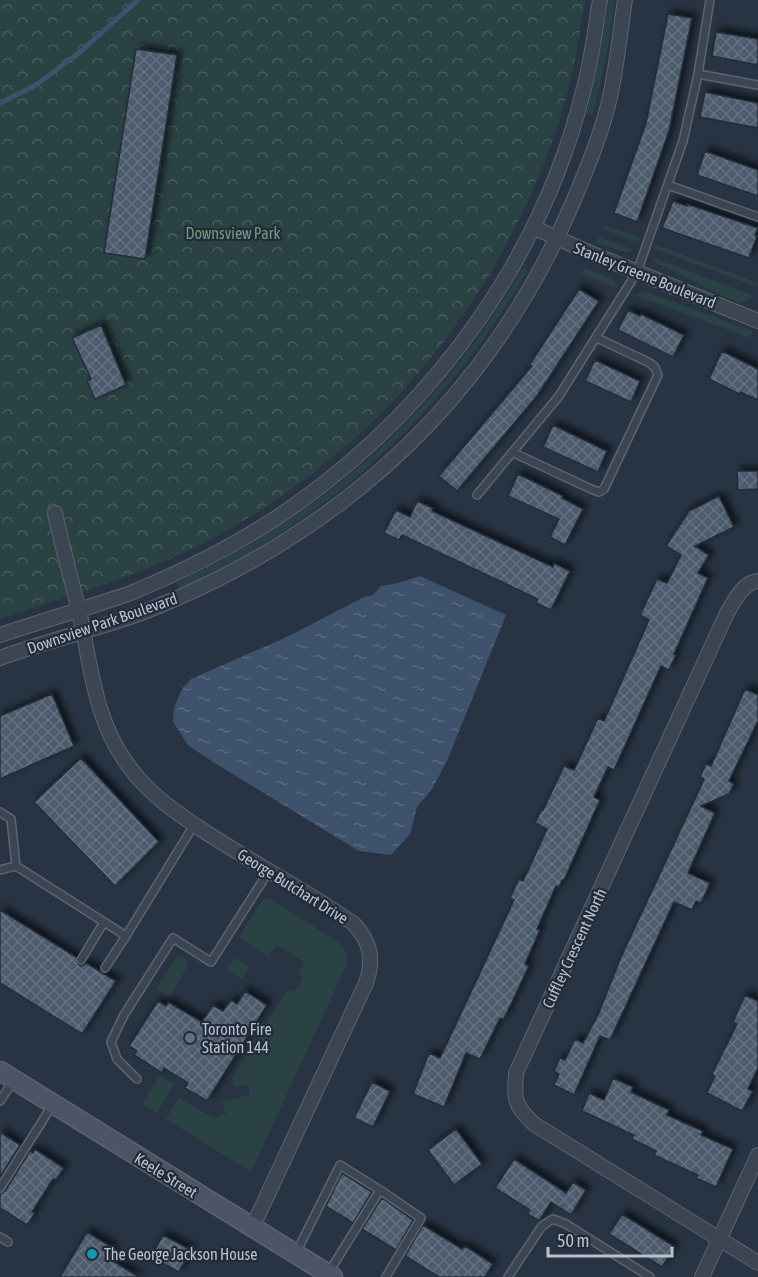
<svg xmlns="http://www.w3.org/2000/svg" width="758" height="1277" font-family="'Asap Condensed',sans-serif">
	<defs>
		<pattern id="park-crowns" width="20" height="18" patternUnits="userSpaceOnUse" patternTransform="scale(1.5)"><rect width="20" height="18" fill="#2a4244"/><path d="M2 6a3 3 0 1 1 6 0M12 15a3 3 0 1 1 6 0" fill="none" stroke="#475c5e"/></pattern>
		<pattern id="water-ripples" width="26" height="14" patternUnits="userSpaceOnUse" patternTransform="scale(1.5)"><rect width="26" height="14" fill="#3f526c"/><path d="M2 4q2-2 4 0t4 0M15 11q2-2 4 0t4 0" fill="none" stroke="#596980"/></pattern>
		<pattern id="building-cross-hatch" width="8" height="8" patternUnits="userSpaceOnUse" patternTransform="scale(1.5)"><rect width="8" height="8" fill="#4e5b6c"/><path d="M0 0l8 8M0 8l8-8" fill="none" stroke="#657180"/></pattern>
		<filter id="shadow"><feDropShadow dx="4.5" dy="-4.5" stdDeviation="3" flood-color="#0009"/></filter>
	</defs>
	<rect width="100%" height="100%" fill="#283443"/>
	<path fill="#2a4244" d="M609,0h6c-5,39 -12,77 -23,116l-6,-2 10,-41z
		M604,225l37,13 -2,4 -37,-13z
		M599,237l35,13 -7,3 -30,-10z
		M654,244l104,39 -1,4 -104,-39z
		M652,257l102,39 -9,6 -7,1 -82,-40z
		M522,268l6,2c-83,144 -199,250 -349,319l-3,-6c151,-72 263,-169 346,-315z
		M584,268l29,10 4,10 -35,-14z
		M641,292l8,1 104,38 -3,7 -115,-43z
		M267,897l73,46 6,9 1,12 -96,208 -85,-53 13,-22 34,21 13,-4 -4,-12 28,-8 -2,-9 -14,2 -2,-9 54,-86 3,-2 5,2 9,-14 -5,-5 6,-11 -27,-17 -9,11 -27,-17v-5l20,-32z
		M178,955l8,3 2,7 -18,32 -14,-8z
		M235,958l15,8 -8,13 -16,-10z
		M160,1075l14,9 -17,29 -15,-9z"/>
	<path fill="url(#park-crowns)" d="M0,0h585c-7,48 -16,96 -33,142 -65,183 -202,336 -380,416 -55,25 -115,41 -172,61z"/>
	<path fill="url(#water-ripples)" d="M420,576l86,39 -59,146 -15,28 -15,18 -7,27 -19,21 -32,-4 -146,-89 -25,-17 -15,-23 1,-14 8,-19 9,-10 96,-42 77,-40 9,-2 8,-9 17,-3z"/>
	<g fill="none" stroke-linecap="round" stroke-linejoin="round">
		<path stroke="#3f526c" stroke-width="5" d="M0,103l36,-18 44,-33 58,-52"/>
	</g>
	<path fill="url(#building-cross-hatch)" stroke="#232d3a" stroke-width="1.5" filter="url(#shadow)" d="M668,14l24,4 -23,113 -32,91 -23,-9 32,-90z
		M716,32l42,7v26l-46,-9z
		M136,49l41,6 -32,204 -41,-6z
		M705,92l53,11v25l-58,-11z
		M705,151l53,19v26l-61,-21z
		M673,201l14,5v-2l71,24 -3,7 2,1 -8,22 -87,-30z
		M579,289l20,12 -62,95 -80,95 -18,-15 93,-110 -2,-2z
		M628,310l12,6 1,-2 43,21 -11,22 -55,-27z
		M101,325l25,60 -31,14 -8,-18 4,-2 -19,-41z
		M722,351l36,18v31l-18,-8 -1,2 -30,-15z
		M595,360l45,21 -9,21 -46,-21z
		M553,425l54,26 -9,21 -55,-25z
		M737,471h21v18l-20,1z
		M518,474l45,22 -1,2 21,11 -18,36 -15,-8 9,-18 -51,-23z
		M719,496l15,31 -39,19 14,9 -11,18 10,5 -34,76 2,1 -7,15 -8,-4 -47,104 -6,-3 -14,30 6,3 -36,80h-2l-3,7 -3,-1 -19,43 3,1 -15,34 4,2 -25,53 -4,-1 -20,41 -14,-6 -22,54 -31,-13 16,-41 11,5 74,-158 -4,-2 9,-19 4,2 24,-52 -12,-6 7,-14 1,1 21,-44 10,4 24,-52 6,3 45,-101 -9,-5 17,-36 10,4 14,-28 -15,-9 23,-35z
		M417,501l16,7 -1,3 121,56 1,-4 16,8 -19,39 -15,-7 2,-4 -136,-64 -3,5 -15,-7 12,-23 14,7z
		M745,689l13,6v26l-29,60 5,3 -5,10 -28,12 14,7 -27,60 22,10 -9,20 -5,-2 -4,9 -18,-8 -64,138 -10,-4 -26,59 -20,-10 5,-11 -5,-3 6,-13 5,2 10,-21 8,4 15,-28 23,-58 80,-171 3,-7 -4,-2 6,-13 5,2z
		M52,694l22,52 -74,33v-63z
		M81,758l78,84 -44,44 -81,-84z
		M0,910l76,47 2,7 3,2 5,-3 30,18 -34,53 -82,-51z
		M245,991l22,14 -60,96 -22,-13 3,-5 -24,-15 -2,5 -28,-18 3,-4 -8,-5 29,-45 8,5 2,-4 34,20 11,-17 10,6 8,-11 6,4z
		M745,995l13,6v67l-10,21 5,2 -11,20 -35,-18 8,-17 -3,-2 25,-50 -4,-2z
		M613,1078l20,9 -2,5 38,18 -2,5 36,16 -2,4 32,14 -17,38 -20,-9 2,-3 -44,-20 2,-4 -24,-12 2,-4 -52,-24 7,-18 15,7z
		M372,1082l18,9 -17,36 -19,-9z
		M456,1129l26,35 -28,21 -26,-35z
		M0,1132l20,13 -20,32z
		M35,1149l29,19 -8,12 -3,-1 -21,33 3,1 -8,12 -27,-17v-14l5,-3 25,-40 3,2z
		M514,1159l52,34 7,-11 13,8 -15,25 -20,-13 -12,19 -11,-7 2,-4 -35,-22z
		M342,1173l30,19 -19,31 -27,-17z
		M382,1198l31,22 -17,30 -34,-21z
		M622,1214l53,33 -13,20 -53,-33z
		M423,1225l39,24 3,-3 28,18 -8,13h-46l-34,-21z
		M87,1232l26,16v13l26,16h-79z
		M163,1235l28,15 -12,22 -28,-15z"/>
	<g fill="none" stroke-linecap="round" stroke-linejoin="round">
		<g stroke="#5b6470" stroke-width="10">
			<path id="service" d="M698,74l60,11
				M668,185l90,32
				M514,453l77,36 8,3 5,-3 54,-114 -4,-9 -6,-4 -51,-24
				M477,495l82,-99 78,-124 46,-131 15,-67 12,-74
				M0,812l11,7 5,47
				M0,870l16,-4 110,70 68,-111
				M81,960l23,-38
				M105,968l21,-32
				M137,1079l-20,-20 -6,-17 13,-27 49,-77 38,24 58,-91
				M0,1101l14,-21
				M0,1188l53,-84
				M0,1237l8,5
				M296,1253l44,-88 40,25
				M329,1272l51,-82 41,28 -35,59
				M508,1277l34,-51 11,-7 13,5 84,53"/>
		</g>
		<g stroke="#5b6470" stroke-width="16">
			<path id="minor" d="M533,227l55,25 170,69
				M55,513c7,33 16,65 24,98 12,53 15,109 49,154 20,29 50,49 79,68 48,31 100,58 147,91 17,18 20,36 12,59l-114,245
				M758,581c-16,2 -23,19 -31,32l-211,460c-2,27 -2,32 18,51l224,139
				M0,635c33,-11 66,-21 98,-31 13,-5 27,-8 40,-14 57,-24 114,-53 164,-90 137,-99 242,-247 282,-412 8,-29 11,-59 16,-88
				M0,658c46,-17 94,-28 139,-44 28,-11 55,-23 81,-36 163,-83 281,-207 353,-376 14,-34 29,-69 37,-105 7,-32 10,-65 15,-97
				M702,1277l56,-122"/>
		</g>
		<g stroke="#5b6470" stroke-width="21">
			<path id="secondary" d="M0,1071l333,206"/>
		</g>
		<use href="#service" stroke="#3c4653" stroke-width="7"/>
		<use href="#minor" stroke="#3c4653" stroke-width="14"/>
		<use href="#secondary" stroke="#4b5566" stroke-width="18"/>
	</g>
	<circle fill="#5c6f8a" stroke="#212b39" stroke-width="2" cx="190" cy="1038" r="6"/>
	<circle fill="#0f9aa8" stroke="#212b39" stroke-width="2" cx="92" cy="1254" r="6"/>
	<g text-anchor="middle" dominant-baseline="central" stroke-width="4.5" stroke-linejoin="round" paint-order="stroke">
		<g font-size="16" fill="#729d7b" stroke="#212b39">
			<text x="233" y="233">Downsview Park</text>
		</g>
		<g font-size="16" fill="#bac1cd" stroke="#212b39">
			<text transform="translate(645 275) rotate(22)">Stanley Greene Boulevard</text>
			<text transform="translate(102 623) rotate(-19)">Downsview Park Boulevard</text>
			<text transform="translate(293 886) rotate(32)">George Butchart Drive</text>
			<text transform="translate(574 948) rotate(-65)">Cuffley Crescent North</text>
			<text transform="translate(166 1175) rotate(32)">Keele Street</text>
		</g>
		<g font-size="16" fill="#bac1cd" stroke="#212b39" text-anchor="start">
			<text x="202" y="1029">Toronto Fire<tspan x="202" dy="18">Station 144</tspan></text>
			<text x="104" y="1254">The George Jackson House</text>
		</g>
	</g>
	<path d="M548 1247v9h124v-9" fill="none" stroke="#bac1cd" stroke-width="3"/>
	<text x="557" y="1247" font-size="18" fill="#bac1cd" stroke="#212b39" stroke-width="4.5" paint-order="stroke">50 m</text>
</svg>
